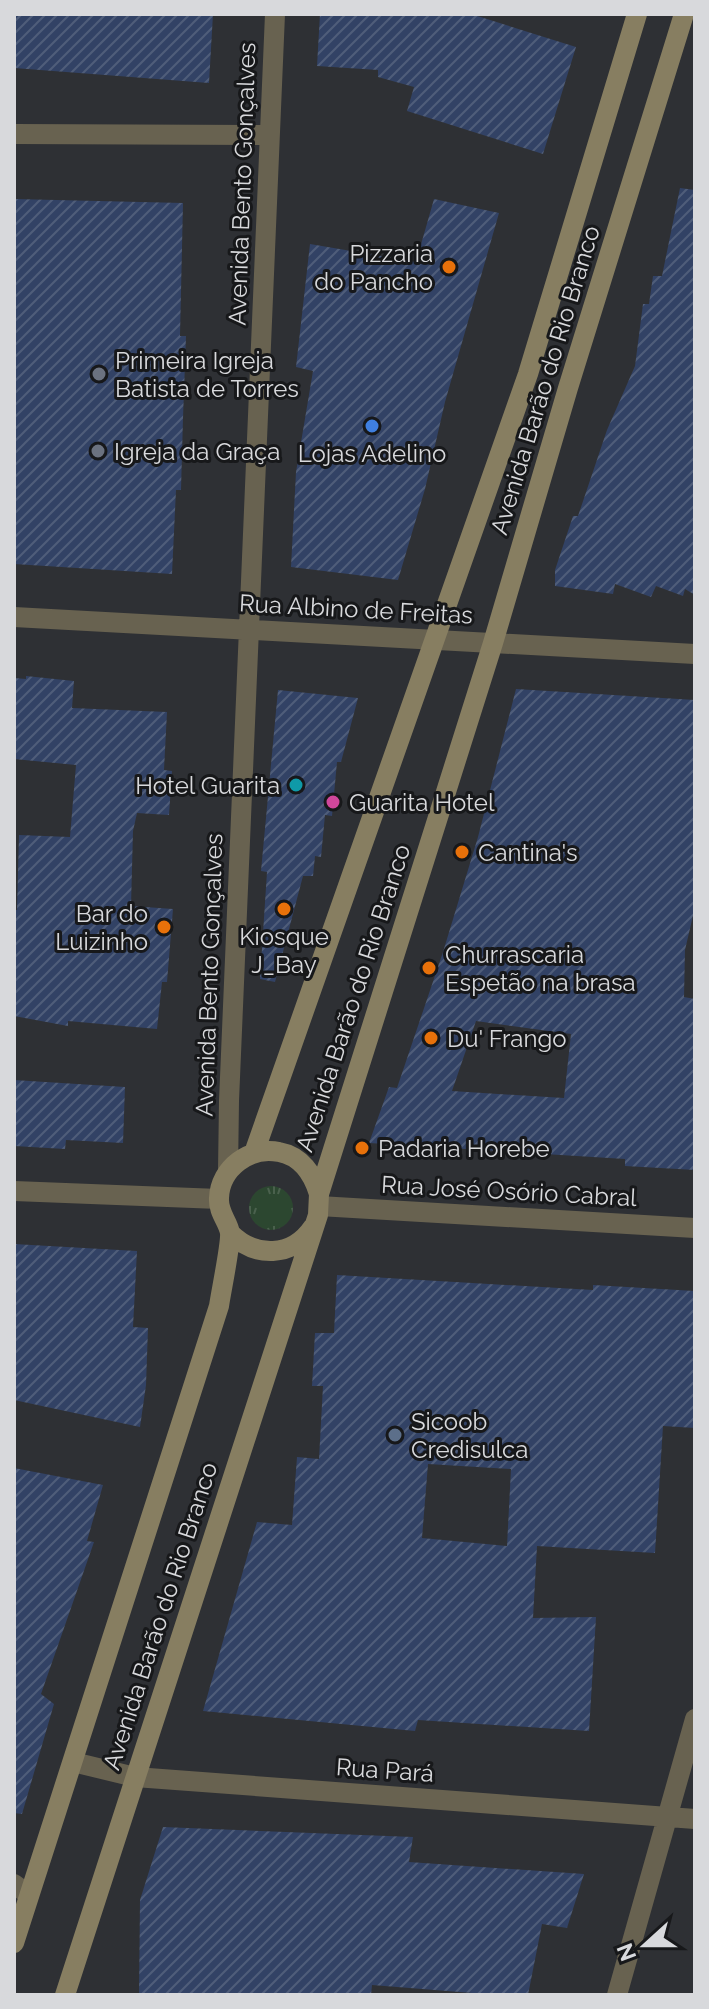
<svg xmlns="http://www.w3.org/2000/svg" width="709" height="2009" font-family="Raleway,sans-serif">
	<defs>
		<pattern id="grass-tufts" width="24" height="20" patternUnits="userSpaceOnUse" patternTransform="scale(2)"><rect width="24" height="20" fill="#2c4730"/><path d="M3 7l-1-3M5 7V3M7 7l1-3M15 17l-1-3M17 17v-4M19 17l1-3" fill="none" stroke="#4a614d"/></pattern>
		<pattern id="building-hatch" width="6" height="6" patternUnits="userSpaceOnUse" patternTransform="scale(2)"><rect width="6" height="6" fill="#324265"/><path d="M-1 1l2-2M0 6l6-6M5 7l2-2" fill="none" stroke="#4f5d7a"/></pattern>
	</defs>
	<rect width="100%" height="100%" fill="#2e3034"/>
	<path fill="url(#grass-tufts)" d="M249 1208a22 22 0 1 1 44 0a22 22 0 1 1-44 0Z"/>
	<path fill="url(#building-hatch)" fill-rule="evenodd" d="M14,14h199l-4,69 -195,-15z
		M320,14h151l105,33 -33,107 -136,-43 7,-24 -36,-10v-7l-61,-4z
		M680,188l15,2v405l-10,-6 -2,7 -27,-10 -5,11 -36,-13 -2,10 -58,-8v-16l18,-54h5l29,-86 28,-64 8,-62h6l4,-28h9z
		M14,199l169,4 -3,133h6l-3,82 -2,72h-5l-4,84 -158,-10z
		M434,199l65,14 -54,189 -20,87 -27,91 -107,-13 5,-95 17,-101 -17,-4 14,-123 106,18z
		M26,676l48,5 -2,27 95,4 -3,58 8,1 -3,44 -32,-2 -4,18 -2,75 42,3 -6,73h-5l-5,47 -89,-8v5l-54,-10v-106h3l2,-75 51,2 6,-72 -62,-6v-81l12,1z
		M516,689l179,11v207l-10,43 -1,47 11,2v171l-70,-4v-7l-256,-16 20,-56 8,1 46,-136 35,-115zM476,1021l95,13 -7,64 -112,-7z
		M278,690l80,8 -17,64h-4l-5,54 -7,-1 -4,42 -6,-1 -2,20h-10l-28,106 -15,-3 7,-107 -6,-1z
		M14,1080l111,7 -2,56 -57,-3 -1,9 -51,-3z
		M14,1244l123,7 -4,76 15,1 -2,57 -6,42 -126,-27z
		M337,1275l256,15v-5l102,6v137l-32,-2 -8,127 -118,-7 -4,72 63,-1 -7,114 -171,-11 -3,11 -212,-20 54,-189 35,3 5,-68 22,2 4,-73h-11l3,-53h19zM428,1464l83,5 -4,77 -85,-8z
		M14,1468l89,17 -16,56 7,1 -53,152 13,10 -32,110 -8,-1z
		M163,1827l250,10 -4,25 175,12 -17,54 -25,-4 -14,71h-31l-125,-10 -1,10h-232l1,-95z"/>
	<g fill="none" stroke-linecap="round" stroke-linejoin="round">
		<path stroke="#686250" stroke-width="20" d="M14,134l255,1
			M14,617l681,37
			M228,1171l1,-70 46,-1087
			M14,1191l205,8
			M73,1762l62,15 560,42
			M14,1884l15,11
			M617,1995l78,-276"/>
		<path stroke="#686250" stroke-width="20" d="M319,1206l376,22"/>
		<path stroke="#877e61" stroke-width="20" d="M254,1153l274,-779 109,-360
			M230,1233c25,25 62,25 83,-6
			M14,1943l205,-637c2,-14 12,-62 11,-73 -2,-12 -12,-20 -11,-35 1,-30 31,-52 60,-46 22,4 34,22 40,42
			M65,1995l253,-780 1,-21 174,-551 75,-255 116,-374"/>
	</g>
	<g fill="#e8710a" stroke="#17181a" stroke-width="3">
		<circle cx="449" cy="267" r="8"/>
		<circle cx="462" cy="852" r="8"/>
		<circle cx="284" cy="909" r="8"/>
		<circle cx="164" cy="927" r="8"/>
		<circle cx="429" cy="968" r="8"/>
		<circle cx="431" cy="1038" r="8"/>
		<circle cx="362" cy="1148" r="8"/>
	</g>
	<g fill="#6b7280" stroke="#17181a" stroke-width="3">
		<circle cx="99" cy="374" r="8"/>
		<circle cx="98" cy="451" r="8"/>
	</g>
	<circle fill="#3f7fe0" stroke="#17181a" stroke-width="3" cx="372" cy="426" r="8"/>
	<circle fill="#0f9aa8" stroke="#17181a" stroke-width="3" cx="296" cy="785" r="8"/>
	<circle fill="#d1479c" stroke="#17181a" stroke-width="3" cx="333" cy="802" r="8"/>
	<circle fill="#5c6f8a" stroke="#17181a" stroke-width="3" cx="395" cy="1435" r="8"/>
	<g text-anchor="middle" dominant-baseline="central" stroke-width="6" stroke-linejoin="round" paint-order="stroke">
		<g font-size="24" fill="#d8d9dc" stroke="#17181a">
			<text transform="translate(242 184) rotate(-88)">Avenida Bento Gonçalves</text>
			<text transform="translate(545 380) rotate(-73)">Avenida Barão do Rio Branco</text>
			<text transform="translate(356 609) rotate(3)">Rua Albino de Freitas</text>
			<text transform="translate(209 975) rotate(-88)">Avenida Bento Gonçalves</text>
			<text transform="translate(353 998) rotate(-72)">Avenida Barão do Rio Branco</text>
			<text transform="translate(509 1191) rotate(3)">Rua José Osório Cabral</text>
			<text transform="translate(160 1616) rotate(-72)">Avenida Barão do Rio Branco</text>
			<text transform="translate(385 1770) rotate(4)">Rua Pará</text>
		</g>
		<g font-size="24" fill="#d8d9dc" stroke="#17181a" text-anchor="start">
			<text x="433" y="253" text-anchor="end">Pizzaria<tspan x="433" dy="28">do Pancho</tspan></text>
			<text x="115" y="360">Primeira Igreja<tspan x="115" dy="28">Batista de Torres</tspan></text>
			<text x="114" y="451">Igreja da Graça</text>
			<text x="372" y="453" text-anchor="middle">Lojas Adelino</text>
			<text x="280" y="785" text-anchor="end">Hotel Guarita</text>
			<text x="349" y="802">Guarita Hotel</text>
			<text x="478" y="852">Cantina's</text>
			<text x="148" y="913" text-anchor="end">Bar do<tspan x="148" dy="28">Luizinho</tspan></text>
			<text x="284" y="936" text-anchor="middle">Kiosque<tspan x="284" dy="28">J_Bay</tspan></text>
			<text x="445" y="954">Churrascaria<tspan x="445" dy="28">Espetão na brasa</tspan></text>
			<text x="447" y="1038">Du' Frango</text>
			<text x="378" y="1148">Padaria Horebe</text>
			<text x="411" y="1421">Sicoob<tspan x="411" dy="28">Credisulca</tspan></text>
		</g>
	</g>
	<rect width="709" height="2009" fill="none" stroke="#d8d9dc" stroke-width="32"/>
	<g transform="translate(645 1945) rotate(249)" stroke="#17181a" stroke-width="6" paint-order="stroke">
	<path d="M0-6L14 30L0 20L-14 30Z" fill="#d8d9dc"/>
	<text y="-12" font-size="22" font-weight="bold" text-anchor="middle" fill="#d8d9dc">N</text>
	</g>
</svg>
